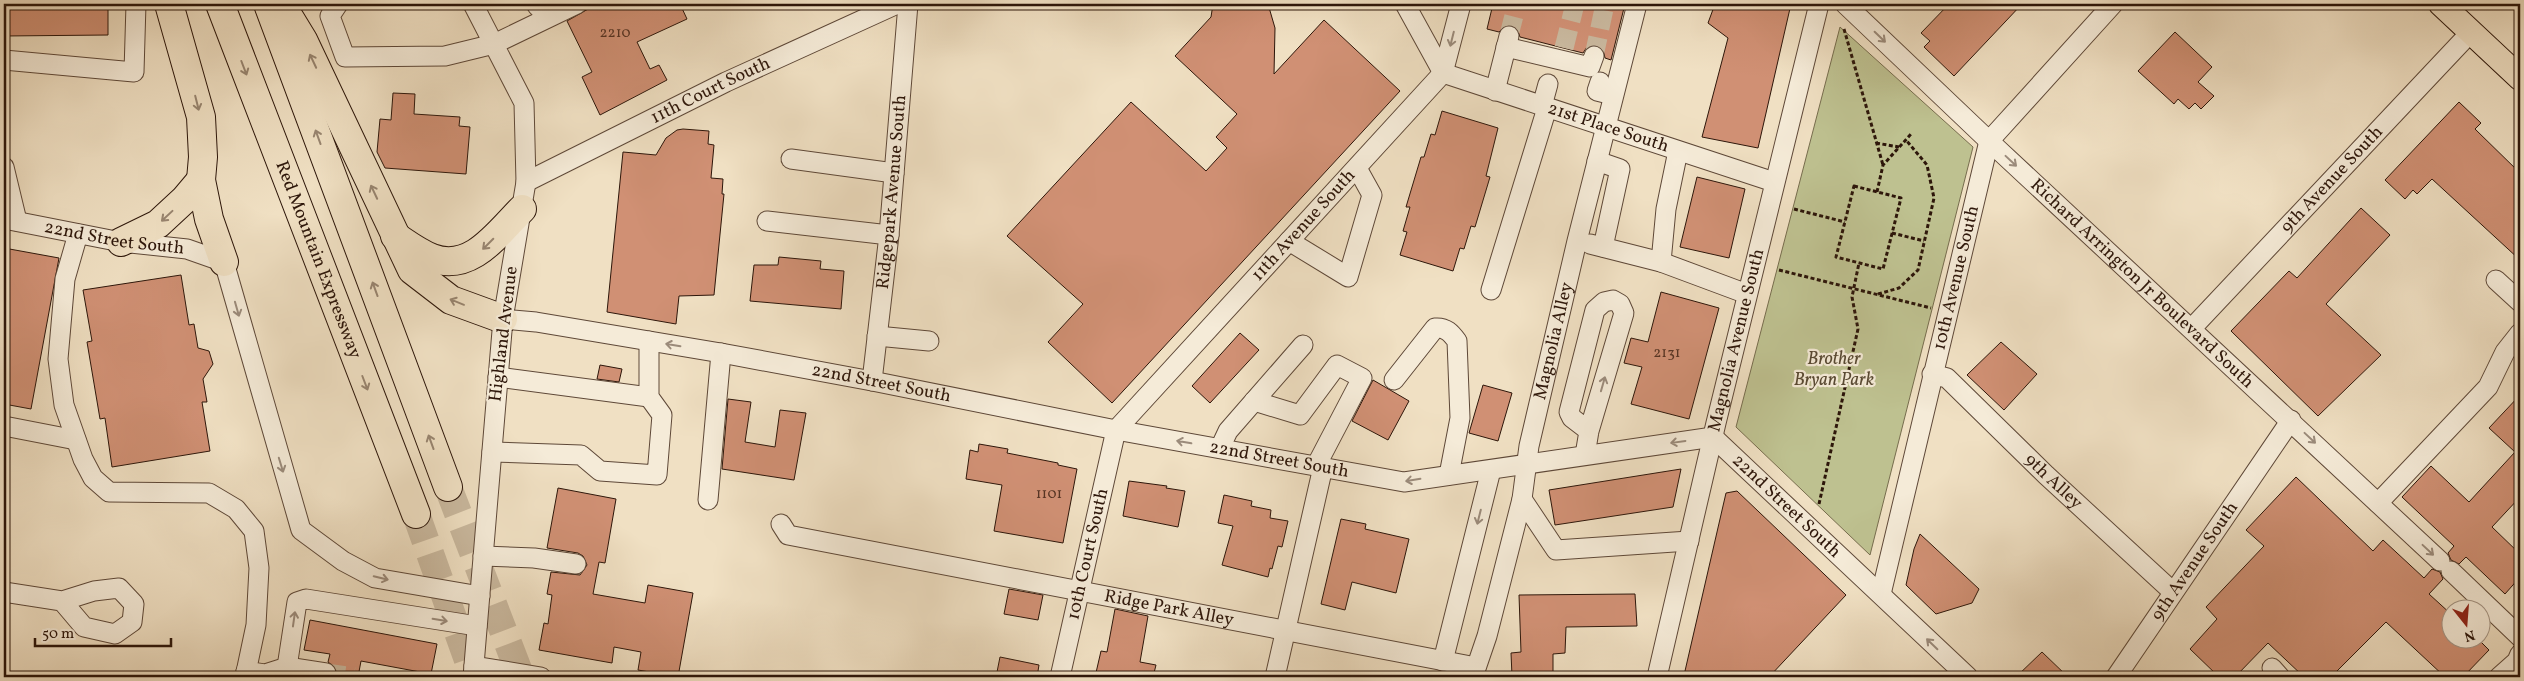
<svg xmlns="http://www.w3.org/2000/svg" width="2524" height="681" font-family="Vollkorn,serif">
	<rect width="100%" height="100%" fill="#f0e0c3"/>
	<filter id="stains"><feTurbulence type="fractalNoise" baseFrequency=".004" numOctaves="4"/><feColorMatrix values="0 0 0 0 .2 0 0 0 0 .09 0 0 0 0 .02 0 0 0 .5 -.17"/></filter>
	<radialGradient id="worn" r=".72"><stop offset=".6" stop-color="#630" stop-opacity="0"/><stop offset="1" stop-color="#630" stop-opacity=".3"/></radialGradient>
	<path fill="#bec190" stroke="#766c4d" d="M1840,27l133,120 -103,408 -134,-128z"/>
	<path fill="#d09074" stroke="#2d160a" d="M4,4h104v31l-104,1z
		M597,4h83l7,15 -50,23 13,27 9,-4 8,15 -67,35 -18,-38 10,-5 -25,-51z
		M1213,4h55l7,24 -1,46 50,-54 76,71 -288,312 -64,-61 35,-38 -76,-68 124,-134 75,69 21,-23 -11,-11 21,-23 -62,-58 36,-39z
		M1493,4h132l-14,56 -6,-2 -2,-9 -6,-4 -10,2 -4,6 -63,-16 -3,-9 -6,-3h-5l-7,7 -12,-3z
		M1715,4h76l-33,144 -56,-11 26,-99 -20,-15z
		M1949,4h73l-68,72 -30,-29 6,-6 -9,-8z
		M2175,32l37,35 -14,15 16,14 -13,13 -6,-6 -6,6 -11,-10 -4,5 -36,-33z
		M393,93l22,1 -1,20 46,3 -1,9 11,1 -4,47 -81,-6 -8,-16 3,-33 11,1z
		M2459,102l22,21 -6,6 45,44v87l-88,-81 -15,15 -4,-4 -8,9 -20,-19z
		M1442,111l56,17 -12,48 4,1 -15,50 -4,-1 -7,23 -4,-1 -7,23 -53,-16 7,-23 -4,-1 7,-24h-4l15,-50h3l7,-23 4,1z
		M683,129l26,2 -1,13 6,1 -3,33 12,1 -1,15h2l-10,101 -35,1 -3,28 -69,-12 16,-160 33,3 10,-17 11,-8z
		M1697,177l48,12 -16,69 -49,-11z
		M2361,208l29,27 -64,69 55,51 -63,61 -87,-85 58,-60 8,7z
		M4,248l55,10 -28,151 -27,-5z
		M779,257l42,4 -1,8 24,2 -3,38 -91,-8 4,-36h24z
		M181,275l8,50 5,-1 4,24 11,3 4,13 -10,15 4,23h-5l8,49 -98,16 -7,-49 -5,1 -13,-77 5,-1 -9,-51z
		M1661,292l58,16 -30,111 -58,-15 11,-37 -18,-4 7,-25 17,4z
		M1240,333l19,17 -49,53 -18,-17z
		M2001,342l36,32 -33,36 -37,-35z
		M600,365l22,4 -3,13 -22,-3z
		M1373,380l36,21 -21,39 -36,-19z
		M1483,385l29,8 -14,48 -29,-8z
		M2520,395v102l-28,30 28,27v23l-15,17 -39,-37 -7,7 -8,-4 -3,-7 6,-7 -52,-49 29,-31 38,36 46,-50 -26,-24z
		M728,399l23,3 -6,40 30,5 5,-37 26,3 -12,67 -72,-11z
		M979,444l29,5 -1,4 51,10v2l19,4 -14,74 -69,-12 8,-46 -36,-6 4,-29 8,2z
		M1681,469l-8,38 -118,18 -6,-35z
		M2296,477l77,74 10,-11 41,38 8,-9 8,3 3,7 -14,15 23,21v23h25l12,12 -26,27h-18l-59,-55 -55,55h-27l-36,-34 -33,34h-16l-29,-28 27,-30 -11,-12 58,-61 -18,-16z
		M1129,481l38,5 -1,2 19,3 -7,36 -55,-11z
		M558,488l58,11 -11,64 -6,-1 -6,32 52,9 3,-18 45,8 -15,84 -40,-7 3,-18 -27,-5 -2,16 -73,-13 5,-27 4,1 4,-29 -5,-1 4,-22 29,3 7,-10 -4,-9 -5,-3 -31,-5z
		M1737,491l109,104 -77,82h-78l-6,-6 41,-178z
		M1224,495l28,6 -1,5 20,4 -1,8 18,3 -6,26 -4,-1 -6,23 -2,-1 -2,9 -46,-12 11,-39 -15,-3z
		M1341,519l25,5 -1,5 44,10 -13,54 -44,-11 -7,28 -24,-6z
		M1920,534l59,55 -7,14 -36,11 -30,-29 8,-36z
		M1009,589l34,6 -5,25 -34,-6z
		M1635,594l2,32 -71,1 -1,26 -12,1v19l-41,3 -1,-23 10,-1 -2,-57z
		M1115,609l33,7 -8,46 16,3 -3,12h-58l6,-26 6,1z
		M310,620l127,24 -6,30 -70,-13 -3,16h-22v-9l-8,-6 2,-8 -26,-4z
		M2042,652l26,25h-52z
		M1000,657l39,8 -2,12h-41z"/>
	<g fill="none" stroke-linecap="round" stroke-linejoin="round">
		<path stroke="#c9b89e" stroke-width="19" stroke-dasharray="19 9" stroke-linecap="butt" d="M1509,35l8,-31
			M1564,48l11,-44
			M1594,56l11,-52
			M326,673l28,4"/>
		<path stroke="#c9b89e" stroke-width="28" stroke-dasharray="28 14" stroke-linecap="butt" d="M448,487l73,190
			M416,514l58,163"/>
		<g stroke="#5e4838" stroke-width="21">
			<g id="minor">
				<path d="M338,4l-8,12 15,41 100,-1 49,-12 83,-40"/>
				<path d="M473,4l51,99 2,79 -23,137 -30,358"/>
				<path d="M536,4l2,3"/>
				<path d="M1405,4l38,69"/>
				<path id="s1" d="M1845,4l144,137 451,420"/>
				<path d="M1506,47l84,20 4,-11"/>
				<path d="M4,60l130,12 2,-68"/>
				<path id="s2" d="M1443,73l331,109"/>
				<path d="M1600,82l-3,9 16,4"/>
				<path d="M1495,91l14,-55"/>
				<path d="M1542,106l6,-22"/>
				<path d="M1678,151l-12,58 -5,53 86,32"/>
				<path d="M791,159l103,14"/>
				<path d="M1597,161l23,8 -17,78"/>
				<path d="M4,167l13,54"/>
				<path id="s3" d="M526,182l200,-100 171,-78"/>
				<path id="s4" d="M4,219l117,23 66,7 37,13 77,268 42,31 32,17 105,18"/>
				<path d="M767,221l122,14"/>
				<path d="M78,234l-13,45 -7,80 6,46 19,54 10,19 16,14 100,1 27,16 18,22 5,37 -3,57 -11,52"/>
				<path d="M1289,241l59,36 24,-82 -15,-27"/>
				<path d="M1590,244l71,18"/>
				<path d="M2496,280l24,22"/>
				<path d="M1491,290l56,-182"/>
				<path id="s5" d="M503,319l33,3 185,31 151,28 244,49 288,52 309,-45 255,240"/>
				<path id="s6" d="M2192,328l279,-296"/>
				<path d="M877,336l52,5"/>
				<path id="s7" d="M1932,374l15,4 99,97 127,117"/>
				<path d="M498,377l151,20"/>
				<path d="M1394,380l41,-52c11,-1 16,5 22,13l3,77 -11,57"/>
				<path id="s8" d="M872,381l17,-146 19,-231"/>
				<path d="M1254,401l46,14 37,-50 25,13 -46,88"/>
				<path d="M4,426l72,14"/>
				<path d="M1220,448l8,-17 75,-86"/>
				<path d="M492,452l89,3 19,16 57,4 5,-60 -13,-18v-56"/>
				<path d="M1585,455l4,-24 35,-118 -4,-9 -7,-4 -9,2 -9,8 -26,102 3,6 17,13"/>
				<path d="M1522,499l34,51 133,-9"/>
				<path d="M708,500l13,-147"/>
				<path d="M2378,503l110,-116 17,-35 15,-19"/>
				<path id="s9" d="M781,524l7,11 688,132"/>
				<path d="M483,556l51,2 42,6"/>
				<path d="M2451,571l69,66"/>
				<path d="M4,592l58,9 32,-10 25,-3 15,16 -2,18 -17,12 -31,-7 -22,-26"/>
				<path id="s10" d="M1881,594l108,-453 124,-137"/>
				<path d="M1443,661l48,-191"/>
				<path d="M474,666l67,11"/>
				<path d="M287,667l10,-65 9,-3 171,27"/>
				<path d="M2272,668l8,9"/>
				<path d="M246,671l19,3 22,-7 39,6"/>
				<path id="s11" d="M1060,677l56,-247 327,-357 18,-69"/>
				<path d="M1275,677l48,-210"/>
				<path id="s12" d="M1473,677l14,-41 35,-137 7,-53 48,-205 60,-237"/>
				<path id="s13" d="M1657,677l59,-254 103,-419"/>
				<path id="s14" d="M2116,677l175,-257"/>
				<path d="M2499,677l18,-16 3,-7"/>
			</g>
		</g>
		<g stroke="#2d160a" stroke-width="26">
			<path id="major" d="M2441,4l79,74"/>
		</g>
		<g stroke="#2d160a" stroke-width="30">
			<g id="highway">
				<path d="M169,4l32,113 2,40 -2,23 8,39 15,43"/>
				<path id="s15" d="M220,4l196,510"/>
				<path d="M268,4l180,483"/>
				<path d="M281,4l22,36 109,230 39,30 52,19"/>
				<path d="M395,236c12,8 24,17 37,22 39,15 66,-25 90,-49"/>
				<path d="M121,242l37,-18 27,-25 16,-19"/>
			</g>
		</g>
		<path stroke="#2d160a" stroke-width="3" stroke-dasharray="4 2.5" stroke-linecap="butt" d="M1844,29l39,136
			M1876,143l23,4
			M1854,186l47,12 -18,71 -47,-12z
			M1877,192l6,-27 29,-32
			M1794,209l51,13
			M1892,233l32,8
			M1779,270l152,38
			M1878,294l21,-6 19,-18 16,-72 -7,-33 -21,-25
			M1819,504l39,-175 -6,-32 7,-34"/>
		<use href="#minor" stroke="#f5ebd8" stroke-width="19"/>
		<use href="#major" stroke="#f0e0c3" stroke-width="24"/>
		<use href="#highway" stroke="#f0e0c3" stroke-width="28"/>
	</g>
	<defs><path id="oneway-shaft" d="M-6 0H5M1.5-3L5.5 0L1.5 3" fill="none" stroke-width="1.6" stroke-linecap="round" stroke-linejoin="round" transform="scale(1.25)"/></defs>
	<g stroke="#9b8b7b">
		<use href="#oneway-shaft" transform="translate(1880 37) rotate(44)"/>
		<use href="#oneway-shaft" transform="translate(1452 39) rotate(104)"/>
		<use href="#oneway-shaft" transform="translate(2011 161) rotate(43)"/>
		<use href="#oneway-shaft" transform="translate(237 309) rotate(74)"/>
		<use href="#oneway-shaft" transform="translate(673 345) rotate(-171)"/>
		<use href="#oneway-shaft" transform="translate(1603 384) rotate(-74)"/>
		<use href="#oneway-shaft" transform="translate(2310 438) rotate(43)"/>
		<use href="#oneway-shaft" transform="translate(1184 442) rotate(-170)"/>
		<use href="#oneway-shaft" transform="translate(1678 442) rotate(172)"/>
		<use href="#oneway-shaft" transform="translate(281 465) rotate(73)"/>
		<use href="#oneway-shaft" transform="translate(1413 480) rotate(171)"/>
		<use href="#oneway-shaft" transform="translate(1479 517) rotate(104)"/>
		<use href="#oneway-shaft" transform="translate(2428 550) rotate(43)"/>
		<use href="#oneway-shaft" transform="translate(381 578) rotate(13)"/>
		<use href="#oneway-shaft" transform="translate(294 619) rotate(-82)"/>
		<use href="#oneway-shaft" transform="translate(440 620) rotate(9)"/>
		<use href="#oneway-shaft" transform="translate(1932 644) rotate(-136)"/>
	</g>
	<g stroke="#988570">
		<use href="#oneway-shaft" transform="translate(313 61) rotate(-115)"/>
		<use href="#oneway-shaft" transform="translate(244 68) rotate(69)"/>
		<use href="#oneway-shaft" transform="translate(197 103) rotate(76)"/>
		<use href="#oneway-shaft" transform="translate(318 137) rotate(-110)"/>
		<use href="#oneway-shaft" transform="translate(374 192) rotate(-115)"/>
		<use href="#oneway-shaft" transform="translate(167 216) rotate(137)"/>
		<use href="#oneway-shaft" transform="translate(488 244) rotate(135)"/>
		<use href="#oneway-shaft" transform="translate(375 289) rotate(-110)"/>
		<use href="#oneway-shaft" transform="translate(457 302) rotate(-158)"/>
		<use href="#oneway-shaft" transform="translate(365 383) rotate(69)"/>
		<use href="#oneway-shaft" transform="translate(431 442) rotate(-110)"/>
	</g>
	<g text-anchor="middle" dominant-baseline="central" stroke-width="4.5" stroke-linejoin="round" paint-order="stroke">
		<g font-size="15" fill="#563424">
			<text x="615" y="33">2210</text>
			<text x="1667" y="353">2131</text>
			<text x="1049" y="494">1101</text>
		</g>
		<g font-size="18" fill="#2d160a" stroke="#f5ebd8">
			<text stroke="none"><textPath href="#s3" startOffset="206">11th Court South</textPath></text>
			<text stroke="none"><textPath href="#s2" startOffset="174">21st Place South</textPath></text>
			<text stroke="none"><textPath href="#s6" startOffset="204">9th Avenue South</textPath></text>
			<text stroke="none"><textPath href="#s8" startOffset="190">Ridgepark Avenue South</textPath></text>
			<text stroke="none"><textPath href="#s11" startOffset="531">11th Avenue South</textPath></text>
			<text stroke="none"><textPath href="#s4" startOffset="112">22nd Street South</textPath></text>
			<text stroke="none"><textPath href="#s15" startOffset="274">Red Mountain Expressway</textPath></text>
			<text stroke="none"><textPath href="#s10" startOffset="325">10th Avenue South</textPath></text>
			<text stroke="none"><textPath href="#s1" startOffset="408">Richard Arrington Jr Boulevard South</textPath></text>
			<text transform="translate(504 334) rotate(-83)">Highland Avenue</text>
			<text stroke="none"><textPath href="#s13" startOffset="346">Magnolia Avenue South</textPath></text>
			<text stroke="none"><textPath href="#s12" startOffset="346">Magnolia Alley</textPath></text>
			<text stroke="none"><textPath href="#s5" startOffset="384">22nd Street South</textPath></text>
			<text stroke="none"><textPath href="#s5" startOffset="789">22nd Street South</textPath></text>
			<text stroke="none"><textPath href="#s7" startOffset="164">9th Alley</textPath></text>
			<text stroke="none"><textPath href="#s5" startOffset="1329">22nd Street South</textPath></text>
			<text stroke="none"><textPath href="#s11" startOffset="126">10th Court South</textPath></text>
			<text stroke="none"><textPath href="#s14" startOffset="140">9th Avenue South</textPath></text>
			<text stroke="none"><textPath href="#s9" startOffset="401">Ridge Park Alley</textPath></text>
		</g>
		<g font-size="18" font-style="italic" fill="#584932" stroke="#f5ebd8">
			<text x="1834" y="359">Brother<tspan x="1834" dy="21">Bryan Park</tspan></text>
		</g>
	</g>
	<rect width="2524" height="681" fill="none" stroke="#f0e0c3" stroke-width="20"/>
	<rect x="5" y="5" width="2514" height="671" fill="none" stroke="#2d160a" stroke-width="2.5"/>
	<rect x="10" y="10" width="2504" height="661" fill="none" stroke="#2d160a"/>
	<g transform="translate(2466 624) rotate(163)"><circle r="24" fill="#f5ebd8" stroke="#a59686"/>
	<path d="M0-4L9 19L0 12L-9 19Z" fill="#8f2418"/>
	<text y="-8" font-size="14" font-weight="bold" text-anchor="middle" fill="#2d160a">N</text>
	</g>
	<path d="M35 638v8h136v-8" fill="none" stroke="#2d160a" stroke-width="2.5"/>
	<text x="42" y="638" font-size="15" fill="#2d160a" stroke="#f5ebd8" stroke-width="4" paint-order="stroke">50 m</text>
	<rect width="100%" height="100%" filter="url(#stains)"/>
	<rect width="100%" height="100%" fill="url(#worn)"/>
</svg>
